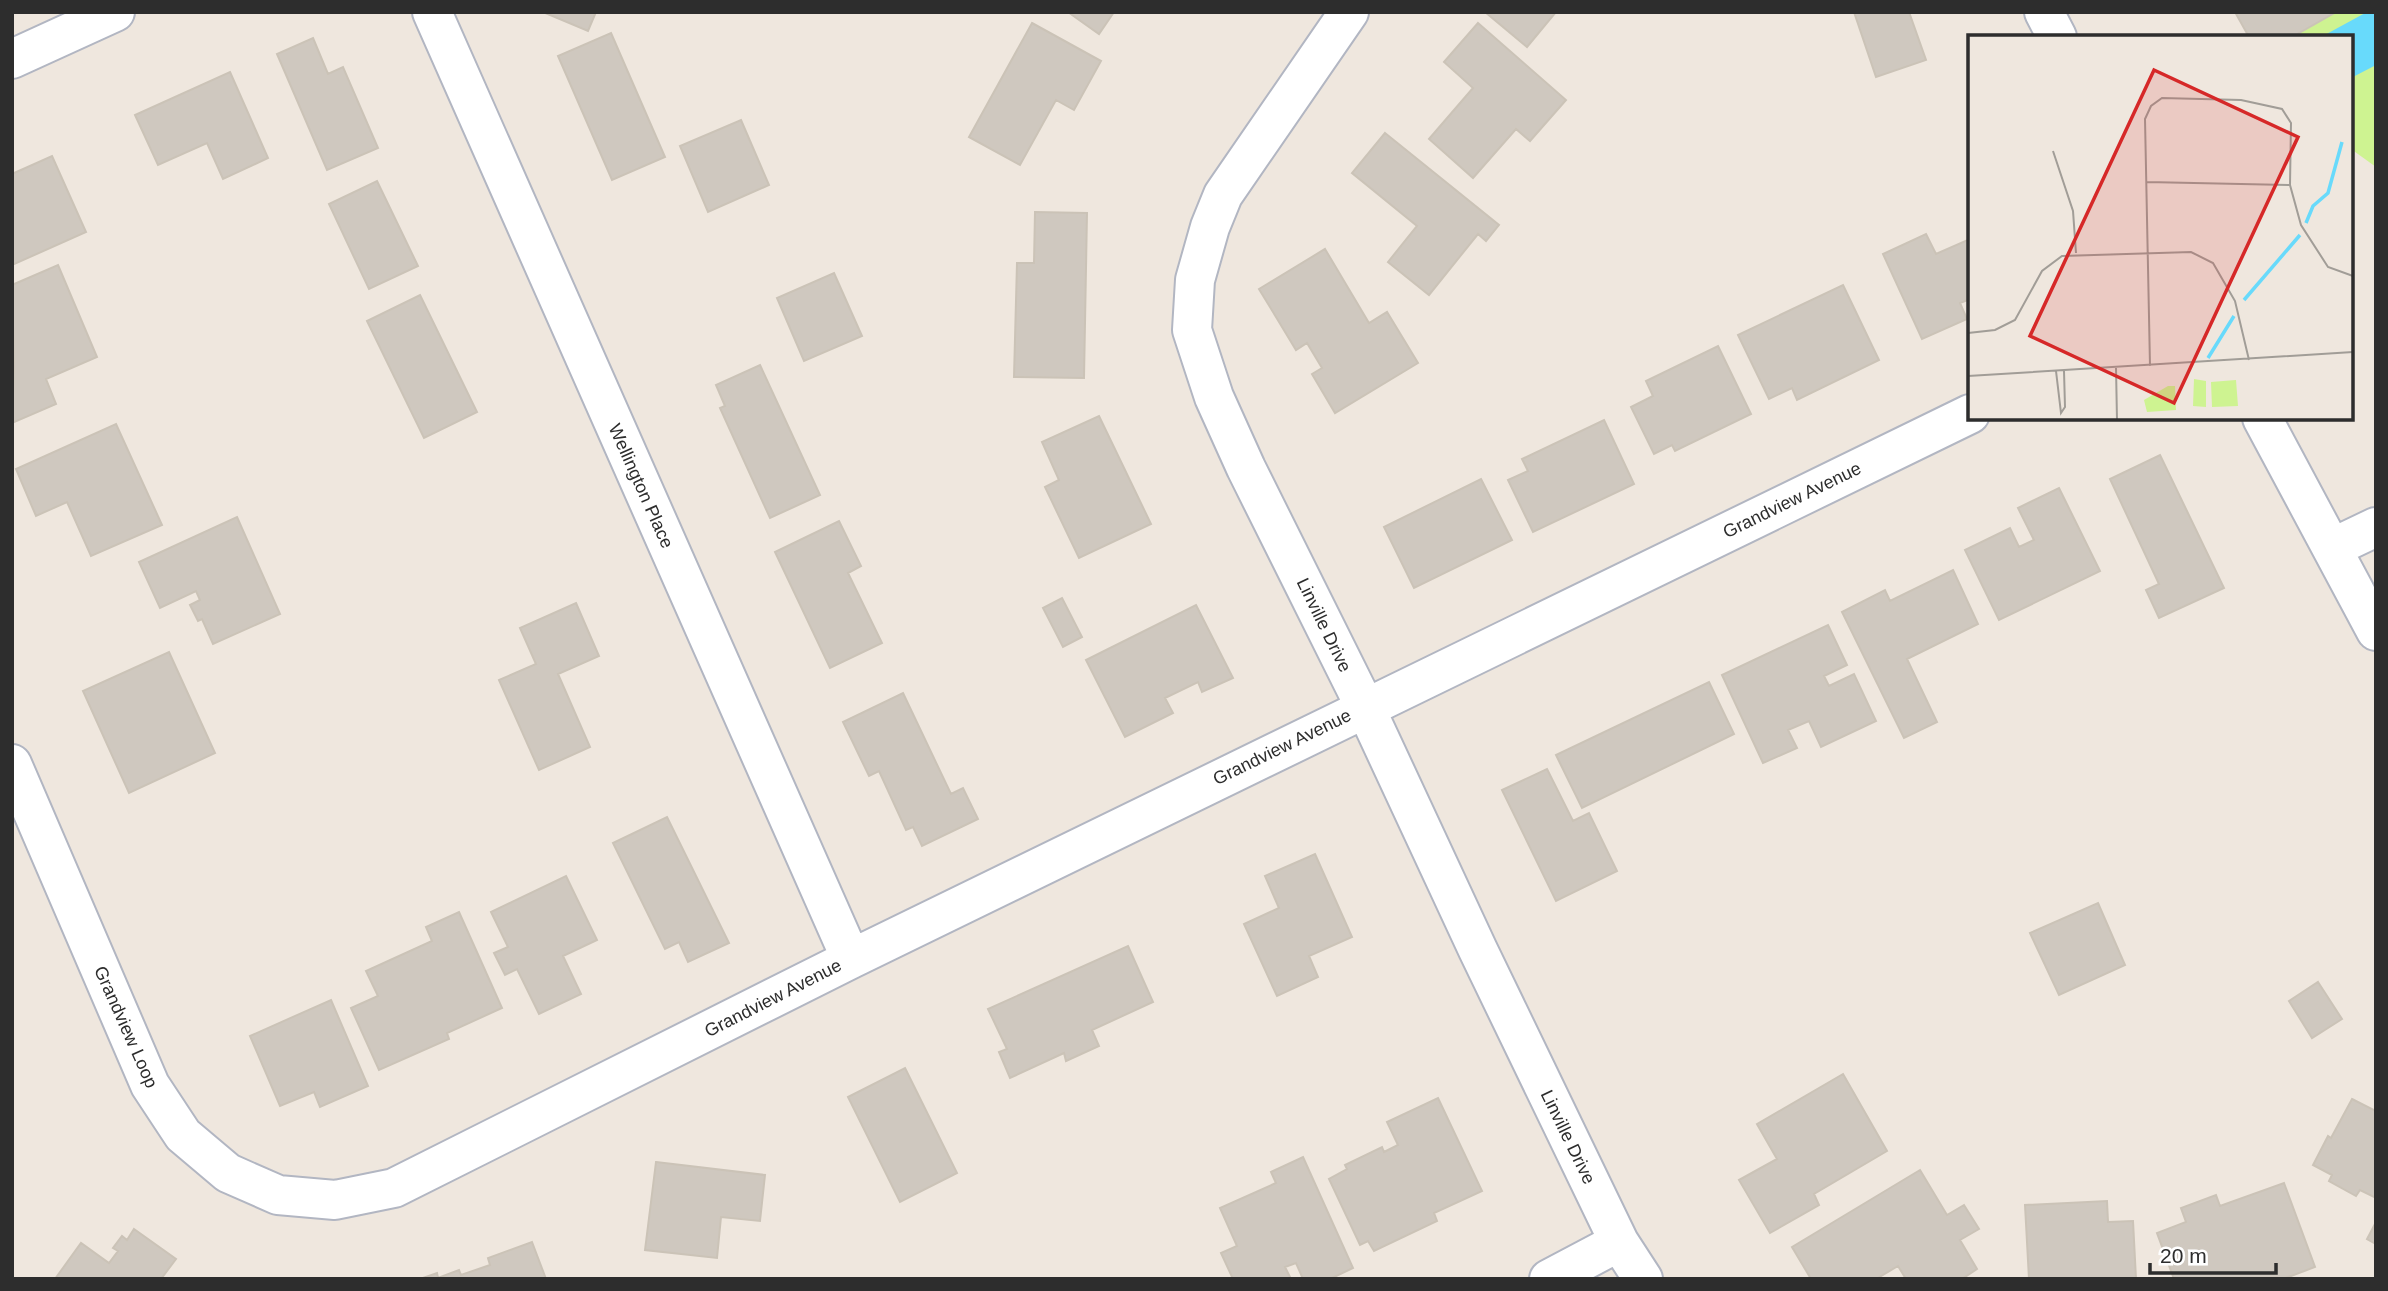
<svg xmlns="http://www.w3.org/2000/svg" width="2388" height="1291" font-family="Arial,sans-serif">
	<rect width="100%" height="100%" fill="#efe7de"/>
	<path fill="#cef391" d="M2336,12h40v155l-25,-18v-112h-59z"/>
	<path fill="#68dafb" d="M2367,12h9v53l-25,13v-41h-30z"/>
	<path fill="#cfc8bf" stroke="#cbc3b7" stroke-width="2" d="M543,12h53l-8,19z
		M1068,12h46l-15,22z
		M1485,12h71l-29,35z
		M1854,12h55l17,48 -50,17z
		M2235,12h101l-44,25h-43z
		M1032,23l69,38 -27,49 -18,-10 -36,65 -51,-28z
		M1478,23l88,77 -36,41 -14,-12 -43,49 -44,-39 44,-51 -29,-26z
		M611,33l54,124 -53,23 -54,-124z
		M313,38l15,36 15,-7 35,81 -51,22 -50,-116z
		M230,72l38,86 -45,21 -16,-36 -49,22 -23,-50z
		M741,120l28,65 -61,27 -28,-66z
		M1385,133l114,92 -13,16 -8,-7 -49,61 -41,-33 29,-36 -65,-53z
		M52,156l34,76 -74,33v-91z
		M377,181l41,85 -49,23 -40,-85z
		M1035,212l52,1 -3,165 -70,-1 3,-114h17z
		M1926,234l10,20 34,-15v60l-10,4 7,16 -45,20 -39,-85z
		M1325,249l44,74 18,-11 31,51 -83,50 -23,-39 10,-6 -15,-25 -11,7 -37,-61z
		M58,265l39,92 -51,22 10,25 -44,19 2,-57 -2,-81z
		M834,273l28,63 -58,25 -27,-63z
		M1843,285l36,75 -82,40 -5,-12 -23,11 -31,-64z
		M420,295l57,117 -53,26 -57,-117z
		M1718,346l33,68 -76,37 -3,-6 -18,9 -23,-47 22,-11 -7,-15z
		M760,365l60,130 -50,23 -50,-110 5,-2 -9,-21z
		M1099,416l52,108 -72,34 -34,-71 14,-7 -17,-38z
		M1604,420l30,64 -101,48 -25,-52 20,-9 -6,-12z
		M116,424l46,101 -71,31 -24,-54 -31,14 -20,-47z
		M2160,455l64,133 -65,30 -13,-28 13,-6 -49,-105z
		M1481,479l31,61 -98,48 -30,-61z
		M2059,488l41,83 -101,49 -34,-70 45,-22 9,19 15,-7 -16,-32z
		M237,517l43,97 -67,30 -11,-25 -4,2 -8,-16 10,-5 -4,-9 -36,17 -21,-46z
		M839,521l22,45 -13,7 34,70 -52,25 -55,-116z
		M1953,570l25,54 -71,35 30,63 -33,16 -62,-126 43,-22 5,11z
		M1062,598l20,39 -19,10 -20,-39z
		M576,603l23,53 -41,18 32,73 -51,23 -40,-90 37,-16 -16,-36z
		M1196,605l37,73 -31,14 -4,-10 -33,16 8,15 -48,24 -39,-77z
		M1828,625l19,40 -23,11 5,10 25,-12 22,47 -55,26 -12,-26 -21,9 9,18 -34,15 -41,-88z
		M169,652l46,101 -86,40 -46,-102z
		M1709,682l25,52 -152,74 -26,-53z
		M903,693l48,101 12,-6 15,31 -56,27 -9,-19 -7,3 -27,-59 -10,5 -26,-54z
		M1547,769l26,52 16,-8 28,58 -61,30 -54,-111z
		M667,817l62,126 -41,19 -9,-20 -14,7 -52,-106z
		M1315,854l37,83 -43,19 9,21 -41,19 -33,-72 35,-16 -14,-32z
		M566,876l31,64 -34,16 18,38 -42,20 -22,-45 -12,6 -11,-22 14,-6 -17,-35z
		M2098,903l27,62 -66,30 -29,-62z
		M459,912l43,96 -55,25 2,6 -70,31 -28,-62 27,-12 -12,-25 66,-30 -6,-14z
		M1128,946l25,56 -61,28 7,16 -33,15 -2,-8 -54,25 -11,-26 8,-3 -19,-40z
		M2318,982l24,37 -30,19 -23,-37z
		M331,1000l37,86 -48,21 -6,-15 -34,14 -30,-70z
		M905,1068l52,105 -57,29 -52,-105z
		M1843,1074l44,77 -73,43 5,11 -49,28 -31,-53 38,-21 -20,-35z
		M1438,1098l44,93 -48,22 3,8 -63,30 -6,-10 -8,4 -31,-66 18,-10 -2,-4 37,-18 2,5 14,-7 -11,-23z
		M2352,1099l24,12v87l-16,-8 -4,6 -27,-15 3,-6 -19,-10 15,-29 3,2z
		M1303,1157l50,111 -23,11h-27l-7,-16 -11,4 6,12h-58l-12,-26 16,-7 -17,-38 56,-25 -5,-11z
		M656,1162l109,13 -5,46 -39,-4 -4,41 -72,-8z
		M1920,1170l27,45 17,-10 15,24 -19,11 17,29 -15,10h-56l-8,-13 -22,13h-65l-19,-32z
		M2284,1183l31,84 -32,12h-109l-17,-46 29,-11 -5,-14 35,-13 4,11z
		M2107,1201l1,21 25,-1 3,58h-107l-4,-74z
		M2376,1222v22l-9,-5z
		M134,1229l42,30 -15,20h-106l26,-36 28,20 9,-12 -5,-3 9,-12 5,4z
		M532,1242l14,37h-126l17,-6 1,5 21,-8 2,5 29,-10 -2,-7z"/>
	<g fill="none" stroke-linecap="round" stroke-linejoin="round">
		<g stroke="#b2b6c2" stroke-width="42">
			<path id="minor" d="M432,12l419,947
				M1349,12l-126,183 -13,32 -15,53 -3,50 22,67 32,71 119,239 113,243 141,292 24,37
				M12,59l103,-47
				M12,764l138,321 33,50 45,38 50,22 57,5 59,-12 457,-229 1119,-545
				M1549,1279l70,-37"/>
		</g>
		<g stroke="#b2b6c2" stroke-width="42">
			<path id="tertiary" d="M2044,12l13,25
				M2262,418l114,213
				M2332,548l44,-21"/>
		</g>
		<use href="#minor" stroke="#fff" stroke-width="38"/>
		<use href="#tertiary" stroke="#fff" stroke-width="38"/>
	</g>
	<g text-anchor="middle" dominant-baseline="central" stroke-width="5" stroke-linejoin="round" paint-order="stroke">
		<g font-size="18" fill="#2d2d2d" stroke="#fff">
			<text transform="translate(641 486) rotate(66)">Wellington Place</text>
			<text transform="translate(1792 500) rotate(-26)">Grandview Avenue</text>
			<text transform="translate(1324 625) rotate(64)">Linville Drive</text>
			<text transform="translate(1282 747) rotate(-26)">Grandview Avenue</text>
			<text transform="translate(773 998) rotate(-27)">Grandview Avenue</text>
			<text transform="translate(126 1027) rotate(66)">Grandview Loop</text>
			<text transform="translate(1568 1137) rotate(64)">Linville Drive</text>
		</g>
	</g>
	<g transform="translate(1968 35)">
		<rect width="385" height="385" fill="#efe7de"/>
		<path d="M226,344l12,2v26l-13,-1zM268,345l2,26 -26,1 -1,-25zM200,351h7l1,24 -29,2 -3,-12z" fill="#cef391"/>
		<path fill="none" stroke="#68dafb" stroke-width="3.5" d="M338,188l7,-17 15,-13 14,-51M276,265l56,-65M240,323l26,-42"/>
		<path fill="none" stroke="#a19d97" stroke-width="2" d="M85,116l20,60 3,42M179,147l143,3M0,163v39M0,298l27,-3 20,-10 27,-49 20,-15 129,-4 22,11 22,38 14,59M182,331l-5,-247 6,-13 11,-8 79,2 41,9 9,14 -1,62 11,40 27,42 25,9M148,333l1,52M88,336l5,42 4,-6 -1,-36M0,341l385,-24"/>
		<path fill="#d62828" fill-opacity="0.15" stroke="#d62828" stroke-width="3.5" d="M186,35l144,67 -124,266 -144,-67z"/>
		<rect width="385" height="385" fill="none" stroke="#2d2d2d" stroke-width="3.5"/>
	</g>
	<rect width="2388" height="1291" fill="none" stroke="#2d2d2d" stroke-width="28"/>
	<path d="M2150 1263v10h126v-10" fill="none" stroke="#2d2d2d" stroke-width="3.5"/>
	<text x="2160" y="1263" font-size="21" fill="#2d2d2d" stroke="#ffffff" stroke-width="5" paint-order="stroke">20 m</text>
</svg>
